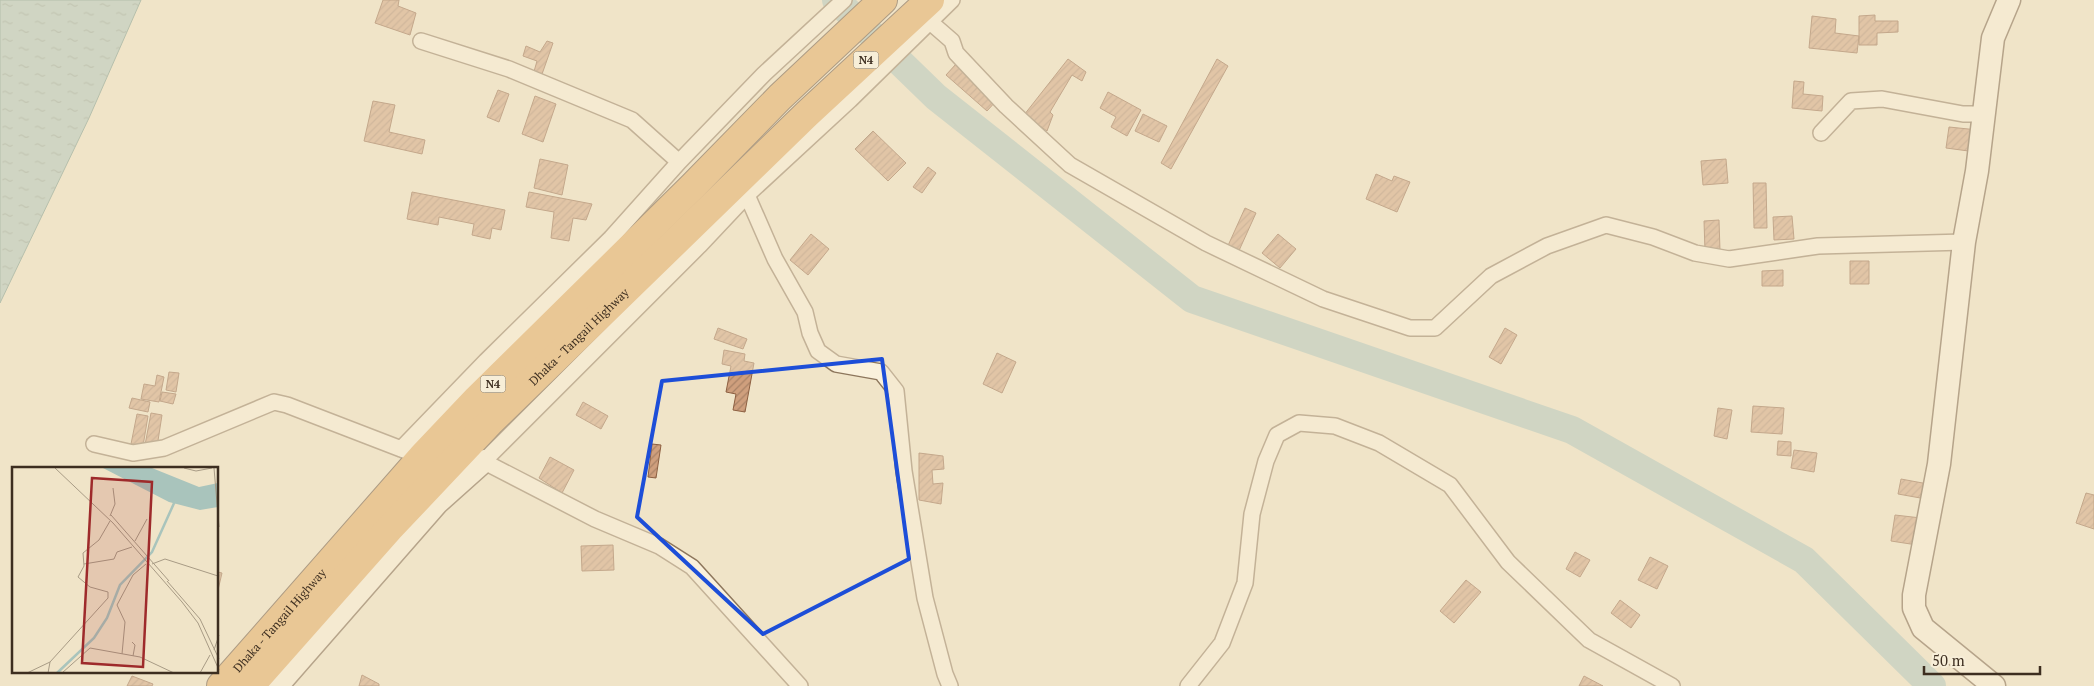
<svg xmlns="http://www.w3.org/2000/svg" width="2094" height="686" font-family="'PT Serif',serif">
	<defs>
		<pattern id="water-ripples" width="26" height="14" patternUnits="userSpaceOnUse" patternTransform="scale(1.25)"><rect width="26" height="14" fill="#a9c4bc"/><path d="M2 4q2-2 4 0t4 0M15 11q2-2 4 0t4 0" fill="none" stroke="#8ba098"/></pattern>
		<pattern id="building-hatch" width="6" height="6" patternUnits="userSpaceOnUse" patternTransform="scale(1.25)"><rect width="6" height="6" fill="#cf9f7d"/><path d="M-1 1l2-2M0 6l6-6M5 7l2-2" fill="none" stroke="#a98266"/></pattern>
	</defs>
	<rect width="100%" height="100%" fill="#f0e4c8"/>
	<path fill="url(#water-ripples)" stroke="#6f938a" d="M0,0h141l-52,118 -89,185z"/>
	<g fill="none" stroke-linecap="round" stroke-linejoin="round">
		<path stroke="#a9c4bc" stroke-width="28" d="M836,0l100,97 256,202 380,131 232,130 128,126"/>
	</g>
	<path fill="url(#building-hatch)" stroke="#8d5f41" d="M383,0h16l-1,6 18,7 -6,22 -35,-12z
		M1875,15v6h23v11l-21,1v12h-18v-29z
		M1812,16l24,3 -1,14 24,3 -2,17 -48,-5z
		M547,41l6,2 -12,34 -8,-2 4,-14 -14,-5 3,-10 14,6z
		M1068,59l18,13 -4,9 -10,-6 -22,37 3,3 -6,16 -23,-16z
		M1217,59l11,7 -57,103 -10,-6z
		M956,64l41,36 -10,11 -41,-36z
		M1794,81l10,1 -1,12 20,2 -1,15 -30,-3z
		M498,90l11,4 -10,28 -12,-5z
		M1108,92l33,18 -14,26 -16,-9 5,-10 -16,-9z
		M535,96l21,8 -13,38 -21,-8z
		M373,101l22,4 -6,27 36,8 -3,14 -58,-13z
		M1143,114l24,12 -8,16 -24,-11z
		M1949,127l29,3 -2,22 -30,-4z
		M873,131l33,32 -18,18 -33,-32z
		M540,159l28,6 -6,30 -28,-7z
		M1726,159l2,24 -25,2 -2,-24z
		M928,167l8,6 -14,20 -9,-6z
		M1376,174l16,7 2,-5 16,6 -13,30 -31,-13z
		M1753,183h13l1,45h-13z
		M412,192l93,18 -4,20 -9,-2 -2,11 -18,-4 2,-11 -35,-7 -1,8 -31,-6z
		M529,192l63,12 -6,16 -13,-2 -4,23 -18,-3 3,-26 -28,-5z
		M1245,208l11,5 -19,42 -11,-5z
		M1792,216l2,23 -20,1 -1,-23z
		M1719,220l1,31h-15l-1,-30z
		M811,234l18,15 -21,26 -18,-15z
		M1278,234l18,15 -16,19 -18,-15z
		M1850,261h19v23h-19z
		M1783,270v16h-21v-15z
		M718,328l29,11 -4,10 -29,-10z
		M1505,328l12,7 -16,29 -12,-7z
		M724,350l21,4 -1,7 10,2 -9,49 -12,-2 3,-16 -10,-2 5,-26 -9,-2z
		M997,353l19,9 -14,31 -19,-9z
		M169,372l10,1 -3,19 -10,-2z
		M157,375l7,2 -5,25 -18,-3 3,-15 11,2z
		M162,392l14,2 -3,10 -13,-3z
		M132,398l18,4 -2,10 -19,-4z
		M583,402l25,14 -7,13 -25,-14z
		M1753,406l31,2 -2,26 -31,-2z
		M1718,408l14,2 -5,29 -13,-3z
		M151,413l11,2 -5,32 -12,-2z
		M137,414l11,2 -5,30 -12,-2z
		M1778,441l13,1v14l-14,-1z
		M652,444l9,1 -5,33 -8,-1z
		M1794,450l23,3 -3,19 -23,-4z
		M919,453l24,3 1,13 -12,1 1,14 10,-1 -2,21 -22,-4z
		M550,457l24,13 -12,23 -23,-15z
		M1901,479l27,5 -2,15 -28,-5z
		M2086,493l8,2v34l-18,-6z
		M1895,515l26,3 -4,27 -26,-4z
		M613,545l1,25 -32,1 -1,-25z
		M1575,552l15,8 -10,17 -14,-8z
		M1650,557l18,9 -11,23 -19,-9z
		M218,572l4,1 -4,17z
		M1466,580l15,12 -27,31 -14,-12z
		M1620,600l20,15 -9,13 -20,-15z
		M362,675l17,9v2h-20z
		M132,676l21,8 -1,2h-25z
		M1584,676l19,10h-24z"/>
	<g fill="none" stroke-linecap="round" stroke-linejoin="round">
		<g stroke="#8d765c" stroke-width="18">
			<path id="street" d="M929,21l23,20 4,12 50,53 64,59 136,78 117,56 87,29h25l56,-52 56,-30 59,-21 47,12 42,16 34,6 89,-13 146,-4
				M421,41l88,28 123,51 47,42
				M1821,133l30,-32 31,-2 81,15h21
				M747,195l28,64 30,53 5,21 8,18 18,13 45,8 15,19 8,80 21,127 20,76 5,12
				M94,444l39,9 31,-5 110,-46 13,3 122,47
				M401,449l85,-88 125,-123 68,-76 85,-88 80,-74
				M475,457l120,62 64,27 33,21 108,119
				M484,461l215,-215 48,-51 103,-95 102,-100
				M1188,686l34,-43 23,-60 7,-69 14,-53 11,-26 22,-12 36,3 44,17 71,42 58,77 81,78 83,46"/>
		</g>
		<g stroke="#6f573f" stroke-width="25">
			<path id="secondary" d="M277,686l160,-183 47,-42
				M1994,686l-71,-58 -9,-20v-13l25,-131 25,-222 13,-71 16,-133 16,-38"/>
		</g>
		<g stroke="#5b4430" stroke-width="30">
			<g id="highway">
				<path id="s1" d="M221,686l201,-229 55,-58 216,-213 87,-89 103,-97"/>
				<path id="s2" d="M250,686l139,-157 102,-108 316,-307 123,-114"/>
			</g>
		</g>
		<use href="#street" stroke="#faf1dc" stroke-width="15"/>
		<use href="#secondary" stroke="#faf1dc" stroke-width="22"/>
		<use href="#highway" stroke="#e0a458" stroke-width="28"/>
	</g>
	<path d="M0 0H2094V686H0ZM882,359l27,200 -146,75 -126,-117 25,-136z" fill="#f0e4c8" fill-opacity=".55" fill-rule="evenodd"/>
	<path fill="none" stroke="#1d4ed8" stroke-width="4" stroke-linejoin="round" d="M882,359l27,200 -146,75 -126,-117 25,-136z"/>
	<g text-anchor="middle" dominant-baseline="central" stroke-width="4" stroke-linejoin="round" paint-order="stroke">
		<g fill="#f7eed8" stroke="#756857" stroke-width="1">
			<rect x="853.5" y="51.5" width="25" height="17" rx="4"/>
			<rect x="480.5" y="375.5" width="25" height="17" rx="4"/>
		</g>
		<g font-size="11" font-weight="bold" fill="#3d2e20">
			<text x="866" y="60">N4</text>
			<text x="493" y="384">N4</text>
		</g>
		<g font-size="12" fill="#3d2e20" stroke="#f7eed8">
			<text stroke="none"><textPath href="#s2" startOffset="480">Dhaka - Tangail Highway</textPath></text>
			<text stroke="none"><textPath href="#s1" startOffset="88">Dhaka - Tangail Highway</textPath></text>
		</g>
	</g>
	<g transform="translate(12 467)">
		<rect width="206" height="206" fill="#f0e4c8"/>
		<path d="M91,1h49l47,19 19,-4v24l-18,3 -31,-8z" fill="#a9c4bc"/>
		<path fill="none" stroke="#a9c4bc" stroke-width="2.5" d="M45,206l37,-35 13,-20 13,-33 32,-33 23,-51"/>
		<path fill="none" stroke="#a89b85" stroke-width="1" d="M43,1l58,55 69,79 16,21 21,47M172,1l12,3 16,-3M202,1l5,59M99,48l58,66M98,49l5,-12 -2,-16M123,74l12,-22M72,97l30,-5 3,-7 15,-5M140,97l13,-5 53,17M155,114l33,38 19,40M120,175l3,3 -2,11M202,183l5,-15M110,187l3,-32 -8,-17 16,-30 13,-11M15,206l23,-11M36,206l2,-11 58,-64v-6l-18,-5 -12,-10 6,-11 -1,-13 16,-13 11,-19M50,206l28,-25 50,9 34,16M188,206l10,-18"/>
		<path fill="#9e2a2b" fill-opacity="0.15" stroke="#9e2a2b" stroke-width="2.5" d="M80,11l60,4 -9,185 -61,-4z"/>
		<rect width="206" height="206" fill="none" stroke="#3d2e20" stroke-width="2.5"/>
	</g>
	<path d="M1924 666v8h116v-8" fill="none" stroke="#3d2e20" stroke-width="2.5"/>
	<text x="1932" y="666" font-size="15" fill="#3d2e20" stroke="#f7eed8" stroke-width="4" paint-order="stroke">50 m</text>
</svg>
